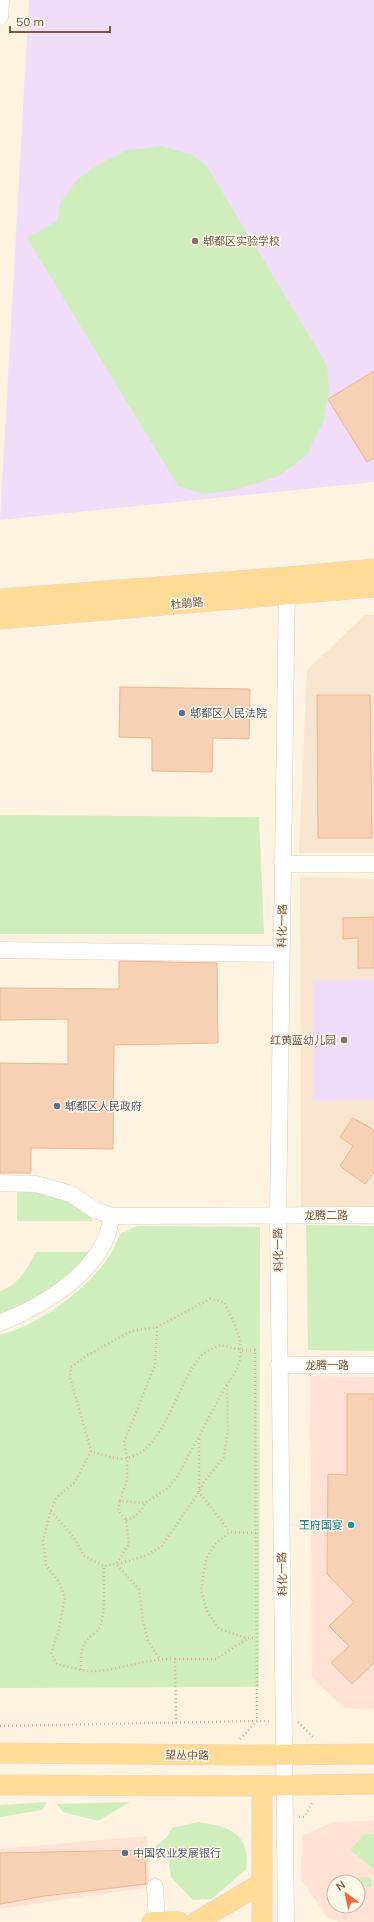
<svg xmlns="http://www.w3.org/2000/svg" width="374" height="1922" font-family="Mulish,'Noto Sans SC',sans-serif">
	<rect width="100%" height="100%" fill="#fef3e0"/>
	<path fill="#f7e5ce" d="M365,615h9v238h-75l8,-183z
		M300,877l74,2v329h-73z"/>
	<path fill="#ffe2d3" fill-rule="evenodd" d="M310,1376l64,1v332l-30,-1 -32,-30z
		M374,1821v101h-35l-12,-5 -26,-38 1,-43 31,-14zM334,1882h24v24h-24z
		M147,1836l3,51 -150,22v-60z"/>
	<path fill="#f1ddfa" d="M29,0h345v482l-374,38z
		M374,979v121l-61,1v-121z"/>
	<path fill="#cfedbd" d="M160,146l30,8 16,11 121,200 2,26 -6,31 -16,33 -28,21 -44,14 -31,4 -26,-8 -151,-248 30,-17 3,-18 16,-22 21,-16 28,-14z
		M0,815l259,2 5,117h-264z
		M17,1189l38,3 32,19 6,10h-76z
		M306,1225l68,1v125l-66,-1z
		M138,1226l122,1 -1,460 -259,1v-353c38,-9 89,-47 110,-80 5,-7 7,-15 11,-22z
		M36,1252h54l-23,26 -36,24 -31,13v-24c18,-6 28,-23 36,-39z
		M47,1802l-5,8 -42,7v-12z
		M130,1802l-32,19 -35,-9 -6,-8z
		M198,1822c30,4 53,11 48,47l-34,30 -19,1 -22,-23 -3,-20 -13,-10 12,-10 5,-9z
		M365,1834h9v35l-24,-19z
		M371,1877v10h-13v-5h-9v-4z"/>
	<path fill="#f6d1b5" stroke="#ebb794" d="M374,371v87l-7,4 -39,-63z
		M120,687l130,2 -1,50 -36,-1 -1,34 -60,-1v-33l-33,-1z
		M317,695h53l2,143h-54z
		M374,917v51h-16v-30l-15,1v-21z
		M119,961l98,2 1,80 -104,2 -1,104 -82,-1v25h-31v-110l68,1v-45l-68,1v-32l119,1z
		M353,1118l21,12v42l-9,12 -25,-18 13,-20 -13,-9z
		M347,1394h27v269l-22,21 -21,-21 18,-17 -20,-20 25,-24 -27,-28 1,-100 19,1z
		M145,1850l1,34 -101,12 -45,8v-51z"/>
	<g fill="none" stroke-linecap="round" stroke-linejoin="round">
		<g stroke="#e3cfbb" stroke-width="17">
			<path id="minor" d="M0,17l1,-17
				M282,864h92
				M0,950l281,4
				M0,1183l36,1 35,10 24,16 17,6
				M0,1323c40,-16 89,-44 107,-87 2,-6 3,-14 5,-20l262,-1
				M279,1365h95
				M155,1887l2,35
				M286,1922l-8,-706 9,-632"/>
		</g>
		<g stroke="#dfd7d2" stroke-width="21">
			<path id="major" d="M0,599l288,-22 86,-8
				M0,619l374,-32
				M0,1753l240,2 134,-1
				M0,1785l241,1 133,-2
				M152,1922h27
				M196,1922l66,-39
				M262,1922v-136"/>
		</g>
		<path stroke="#dbb498" stroke-width="2.5" stroke-dasharray="1 3" stroke-linecap="butt" d="M157,1327l-2,38 -31,77 3,16v22l-7,21 25,2 23,-15 9,-11 50,-93c24,-29 12,-52 -3,-82l-14,-3 -53,28 -26,4 -45,25 -15,11 -1,10 21,74 -16,31 -19,16 -5,12 -8,30 3,25 13,17 6,15 -7,36 -7,21 6,10c13,3 29,8 42,7 26,-3 50,-13 76,-12l1,65
			M199,1439v53l31,40
			M120,1501l-2,10 8,9 3,24 -13,20 23,25 4,32 5,20 11,17
			M51,1511l24,28 9,17 20,10 17,-3 24,-7 16,-9 38,-55 5,-10 20,-25 4,-27 -1,-45
			M126,1520c10,-3 15,-7 19,-17
			M256,1533l-26,-1 -15,12 -9,15 -5,31 6,21 12,18 28,9h9
			M175,1659h41l31,-20
			M81,1670c0,-11 -1,-25 8,-32 2,-3 7,-5 9,-8 9,-14 5,-47 6,-64
			M298,1722l16,16
			M0,1726l257,-5 -2,-371h-13l-22,-5c-5,3 -14,6 -19,11 -24,26 -36,95 -74,102 -12,2 -26,-4 -36,-7
			M240,1739l17,-18h12
			M299,1817h5l9,-16"/>
		<use href="#minor" stroke="#fff" stroke-width="16"/>
		<use href="#major" stroke="#ffdb96" stroke-width="20"/>
	</g>
	<g fill="#8d6e63" stroke="#fff7e8" stroke-width="1.5">
		<circle cx="195" cy="241" r="4"/>
		<circle cx="344" cy="1040" r="4"/>
	</g>
	<g fill="#5c6f8a" stroke="#fff7e8" stroke-width="1.5">
		<circle cx="182" cy="713" r="4"/>
		<circle cx="57" cy="1106" r="4"/>
		<circle cx="125" cy="1853" r="4"/>
	</g>
	<circle fill="#0f9aa8" stroke="#fff7e8" stroke-width="1.5" cx="351" cy="1525" r="4"/>
	<g text-anchor="middle" dominant-baseline="central" stroke-width="3" stroke-linejoin="round" paint-order="stroke">
		<g font-size="11" fill="#785e54" stroke="#fff7e8" text-anchor="start">
			<text x="203" y="241">郫都区实验学校</text>
			<text x="336" y="1040" text-anchor="end">红黄蓝幼儿园</text>
		</g>
		<g font-size="11" fill="#785845" stroke="#fff7e8">
			<text transform="translate(187 603) rotate(-5)">杜鹃路</text>
			<text transform="translate(282 926) rotate(-89)">科化一路</text>
			<text x="326" y="1215">龙腾二路</text>
			<text transform="translate(278 1250) rotate(-91)">科化一路</text>
			<text x="327" y="1365">龙腾一路</text>
			<text transform="translate(282 1574) rotate(-91)">科化一路</text>
			<text transform="translate(187 1755) rotate(1)">望丛中路</text>
		</g>
		<g font-size="11" fill="#4e5e75" stroke="#fff7e8" text-anchor="start">
			<text x="190" y="713">郫都区人民法院</text>
			<text x="65" y="1106">郫都区人民政府</text>
			<text x="133" y="1853">中国农业发展银行</text>
		</g>
		<g font-size="11" fill="#0d838f" stroke="#fff7e8" text-anchor="end">
			<text x="343" y="1525">王府国宴</text>
		</g>
	</g>
	<g transform="translate(346 1894) rotate(327)"><circle r="19" fill="#fff7e8" stroke="#c9b7a7"/>
	<path d="M0-3L7 15L0 10L-7 15Z" fill="#f56839"/>
	<text y="-6" font-size="11" font-weight="bold" text-anchor="middle" fill="#785845">N</text>
	</g>
	<path d="M10 26v6h100v-6" fill="none" stroke="#785845" stroke-width="2"/>
	<text x="16" y="26" font-size="12" fill="#785845" stroke="#fff7e8" stroke-width="3" paint-order="stroke">50 m</text>
</svg>
